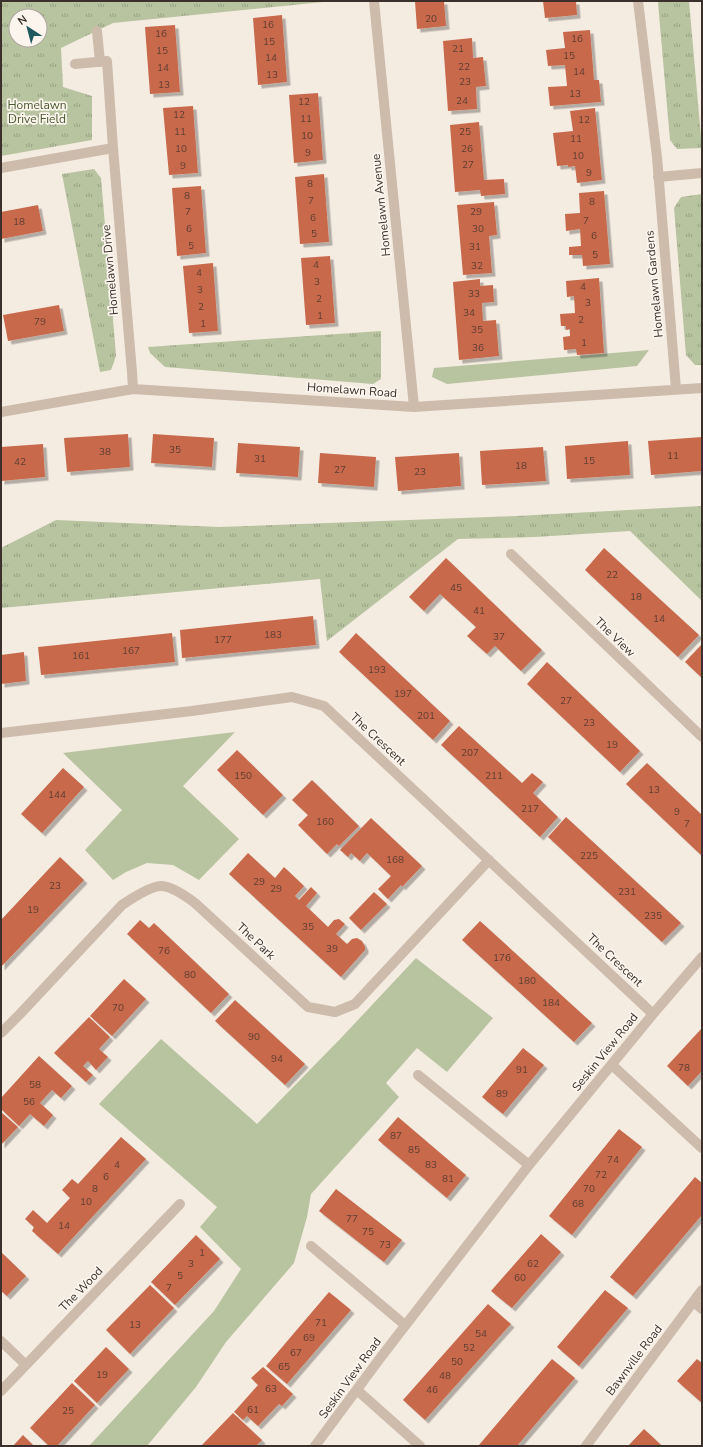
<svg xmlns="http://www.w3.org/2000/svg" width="703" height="1447" font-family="'Nunito Sans',sans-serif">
	<defs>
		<pattern id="park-tufts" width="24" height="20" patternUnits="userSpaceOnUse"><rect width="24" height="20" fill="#b8c4a0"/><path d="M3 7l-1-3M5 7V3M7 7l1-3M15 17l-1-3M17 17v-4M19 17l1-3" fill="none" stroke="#97a083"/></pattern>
		<filter id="shadow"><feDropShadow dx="3.5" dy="3.5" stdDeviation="0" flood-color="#0004"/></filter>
	</defs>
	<rect width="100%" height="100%" fill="#f4ebe1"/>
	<path fill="#b8c4a0" d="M649,350l-12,16 -190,18 -15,-7 2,-9z
		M235,732l-52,54 56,53 -40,41 -26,-15 -26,-2 -21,9 -13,8 -28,-30 37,-40 -59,-57z
		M416,958l77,60 -46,54 -30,-24 -31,35 13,14 -88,97 -4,23 -13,46 -68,79 -30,45 -49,59h-58l125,-135 27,-42 -41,-42 17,-20 -118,-103 62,-65 96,85 85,-87z"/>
	<path fill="url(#park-tufts)" fill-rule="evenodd" d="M1,1h332l-220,22 -52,25 2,39 29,9v44l-91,16zM16,16h24v24h-24z
		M659,1h30l13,147 -25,1 -7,-9 -12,-137z
		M94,169l7,9 15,177 -2,7 -3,8 -11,2 -38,-198z
		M702,194v171h-7l-9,-10 -12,-147 7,-11z
		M381,331v48l-8,5 -208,-17 -15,-14 -2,-6z
		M702,506v95l-72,-70 -95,6 -77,2 -131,102 -7,-62 -319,29v-60l55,-28 163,7 298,-11z"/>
	<path fill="#c8694b" filter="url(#shadow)" d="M415,1h29l2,25 -29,3z
		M543,1h33l1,14 -32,3z
		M282,15l5,67 -29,3 -5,-67z
		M175,25l5,67 -30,2 -5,-67z
		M590,30l4,50h5l2,22 -51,4 -2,-19 19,-1 -2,-21 -17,1 -2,-16 19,-2 -2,-16z
		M472,38l1,20 10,-1 3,29 -10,1 1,22 -29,2 -5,-70z
		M318,93l5,67 -29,3 -5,-68z
		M193,106l5,67 -29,2 -6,-67z
		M595,108l7,72 -25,3 -2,-17 -7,1v-2l-11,1 -4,-33 20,-2 -3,-20z
		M479,122l5,58 20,-1 1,15 -24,2 -1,-6 -25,2 -5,-67z
		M324,174l5,68 -29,2 -5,-67z
		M201,186l5,67 -29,3 -5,-68z
		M604,191l6,73 -27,2 -1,-11h-13v-8l12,-1 -1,-17 -14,2 -1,-17 15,-1 -1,-20z
		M494,202l3,33 -8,1 3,37 -29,2 -6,-70z
		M38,205l5,26 -42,8v-27z
		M330,256l5,67 -29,2 -5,-67z
		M213,263l5,68 -29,2 -6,-67z
		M599,278l5,75 -27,2 -1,-6 -12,1 -1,-13 7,-1v-7l-4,1v-4h-5l-1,-12 15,-1 -1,-17 -7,1 -1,-16z
		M480,279v7l13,-1 1,17 -12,1 1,18 13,-1 3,36 -40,4 -6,-78z
		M59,305l5,26 -56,10 -5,-26z
		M128,434l2,33 -63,5 -3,-34z
		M153,434l61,4 -2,29 -61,-4z
		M702,437v34l-51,4 -3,-34z
		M628,441l2,34 -63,4 -2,-33z
		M238,443l62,4 -2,30 -62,-4z
		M43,444l2,33 -44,4v-34z
		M543,447l3,34 -64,4 -2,-34z
		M320,453l56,4 -2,30 -56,-4z
		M459,453l2,33 -63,5 -3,-34z
		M604,548l95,87 -21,22 -93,-87z
		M446,558l96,92 -21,21 -26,-25 -8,8 -9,-8 -11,-10 9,-9 -36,-33 -16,17 -15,-14z
		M313,616l3,29 -134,13 -2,-28z
		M172,633l3,29 -134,13 -3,-28z
		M356,633l94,88 -17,19 -94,-88z
		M702,644v34l-17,-16z
		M24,652l2,29 -25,3v-29z
		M547,662l93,89 -20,21 -93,-88z
		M459,726l63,57 10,-10 11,9 -10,11 25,24 -18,20 -99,-92z
		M237,750l46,45 -20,20 -46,-45z
		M647,763l55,52v41l-76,-72z
		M63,768l21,19 -42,46 -21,-19z
		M312,780l47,46 -20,20 -2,-2 -10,10 -29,-29 10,-10 -16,-15z
		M566,817l115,106 -19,19 -114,-105z
		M371,818l51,48 -20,21 -1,-2 -13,14 -10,-10 13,-13 -24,-23 -7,8 -9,-8 -3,4 -8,-7z
		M248,853l27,25 9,-11 20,19 -9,10 4,4 12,-13 6,6 -11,13 22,21 6,-7 5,-1 6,5 -9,10 11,10 5,-5 5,-1 5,3 3,6v3l-24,27 -112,-103z
		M60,857l24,23 -83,87v-47z
		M374,892l13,12 -26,26 -12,-12z
		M140,920l9,8 5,-5 75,71 -18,19 -84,-79z
		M480,921l112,102 -18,19 -112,-102z
		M124,979l22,20 -34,37 -22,-20z
		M235,1000l70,64 -20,21 -70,-64z
		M89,1017l21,20 -11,12 9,8 -12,13 -8,-9 -5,5 10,9 -7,7 -32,-29z
		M702,1028v43l-14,15 -21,-20z
		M523,1048l21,17 -41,49 -21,-17z
		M39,1056l33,30 -11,12 -9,-8 -12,13 13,12 -9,11 -14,-12 -11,12 -18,-17v-11z
		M1,1112l17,15 -17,18z
		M398,1117l68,58 -19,23 -69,-58z
		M619,1129l23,18 -70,88 -23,-19z
		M121,1137l25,22 -88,95 -26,-23 2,-4 -9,-8 8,-9 14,13 23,-25 -8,-8 10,-11 6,5z
		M695,1177l7,6v32l-69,81 -23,-19z
		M336,1189l66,51 -18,22 -65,-51z
		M541,1234l20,18 -49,56 -21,-17z
		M196,1235l24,24 -45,46 -24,-23z
		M1,1252l25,24 -19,20 -6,-5z
		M150,1285l24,23 -44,46 -24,-24z
		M605,1290l23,18 -49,58 -22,-19z
		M329,1292l22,18 -64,74 -21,-18z
		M488,1304l23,20 -86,96 -22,-20z
		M106,1347l23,22 -32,34 -23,-22z
		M552,1359l23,19 -58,68h-36l-2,-1z
		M697,1359l5,4v40l-25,-22z
		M263,1367l30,27 -11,12 -3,-2 -21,22 -11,-10 -4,4 -9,-8 24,-27 -7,-7z
		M72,1383l23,22 -38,41h-8l-19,-18z
		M233,1413l29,27 -6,6h-55z
		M644,1429l14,13 4,4h-34z
		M23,1435l11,11h-21z"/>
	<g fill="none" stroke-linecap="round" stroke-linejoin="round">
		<path stroke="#cdbbac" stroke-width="10" d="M374,1l40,406
			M638,1l19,156 19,232
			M97,31l3,31
			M75,64l32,-3 6,87 19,224 1,17
			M1,168l112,-20
			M658,177l44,-4
			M1,412l132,-23 281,18 288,-19
			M511,554l191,183
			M1,733l191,-22 100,-14 32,9 329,308
			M1,1033l19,-19 102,-109c9,-6 28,-19 39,-19 10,0 26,11 34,17l113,104 27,5 20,-8 134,-144
			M612,1065l90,83
			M418,1075l111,90
			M311,1246l94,79
			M694,1302l8,7
			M1,1341l25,24
			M357,1390l63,56
			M1,1391l179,-187
			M315,1446l66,-89 148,-192 124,-151 49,-57
			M586,1446l116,-156"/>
	</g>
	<g text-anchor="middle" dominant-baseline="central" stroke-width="3.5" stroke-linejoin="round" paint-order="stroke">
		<g font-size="10" fill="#5e3e33">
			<text x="431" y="19">20</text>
			<text x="268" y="25">16</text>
			<text x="161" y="34">16</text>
			<text x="577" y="39">16</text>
			<text x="269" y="42">15</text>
			<text x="458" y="49">21</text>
			<text x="162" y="51">15</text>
			<text x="569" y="56">15</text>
			<text x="271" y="58">14</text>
			<text x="464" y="67">22</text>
			<text x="163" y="68">14</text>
			<text x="579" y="72">14</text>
			<text x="272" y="75">13</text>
			<text x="465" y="82">23</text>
			<text x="164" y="85">13</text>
			<text x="575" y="94">13</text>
			<text x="462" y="101">24</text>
			<text x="304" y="102">12</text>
			<text x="179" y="115">12</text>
			<text x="306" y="119">11</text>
			<text x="584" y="120">12</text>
			<text x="180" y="132">11</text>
			<text x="465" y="132">25</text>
			<text x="307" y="136">10</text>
			<text x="576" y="139">11</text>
			<text x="181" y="149">10</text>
			<text x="467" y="149">26</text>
			<text x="308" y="153">9</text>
			<text x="578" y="156">10</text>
			<text x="468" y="165">27</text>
			<text x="183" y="166">9</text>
			<text x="589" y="173">9</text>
			<text x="310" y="184">8</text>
			<text x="187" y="196">8</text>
			<text x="311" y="201">7</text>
			<text x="592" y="202">8</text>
			<text x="188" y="212">7</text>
			<text x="476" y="212">29</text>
			<text x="313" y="218">6</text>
			<text x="586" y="221">7</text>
			<text x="19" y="222">18</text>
			<text x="189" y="229">6</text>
			<text x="478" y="229">30</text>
			<text x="314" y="234">5</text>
			<text x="594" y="236">6</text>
			<text x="191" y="246">5</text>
			<text x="475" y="247">31</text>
			<text x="595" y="255">5</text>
			<text x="316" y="265">4</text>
			<text x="477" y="266">32</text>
			<text x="199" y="273">4</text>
			<text x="317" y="282">3</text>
			<text x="583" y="287">4</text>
			<text x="200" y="290">3</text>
			<text x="474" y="294">33</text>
			<text x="319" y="299">2</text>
			<text x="588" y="303">3</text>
			<text x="201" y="307">2</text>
			<text x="469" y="313">34</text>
			<text x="320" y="316">1</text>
			<text x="581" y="320">2</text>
			<text x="40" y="322">79</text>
			<text x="203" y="324">1</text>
			<text x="477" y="330">35</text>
			<text x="584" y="343">1</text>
			<text x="478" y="348">36</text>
			<text x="175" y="450">35</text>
			<text x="105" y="452">38</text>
			<text x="673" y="456">11</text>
			<text x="260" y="459">31</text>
			<text x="589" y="461">15</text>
			<text x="20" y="462">42</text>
			<text x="521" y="466">18</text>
			<text x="340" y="470">27</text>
			<text x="420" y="472">23</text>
			<text x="612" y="575">22</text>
			<text x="456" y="588">45</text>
			<text x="636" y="597">18</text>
			<text x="479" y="611">41</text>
			<text x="659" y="619">14</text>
			<text x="273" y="635">183</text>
			<text x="499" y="637">37</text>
			<text x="223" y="640">177</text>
			<text x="131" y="651">167</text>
			<text x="81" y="656">161</text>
			<text x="377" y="670">193</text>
			<text x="403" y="694">197</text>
			<text x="566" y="701">27</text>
			<text x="426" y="716">201</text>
			<text x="589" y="723">23</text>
			<text x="612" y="745">19</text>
			<text x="470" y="753">207</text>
			<text x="243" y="776">150</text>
			<text x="494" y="776">211</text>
			<text x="654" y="790">13</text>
			<text x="57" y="795">144</text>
			<text x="530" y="809">217</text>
			<text x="677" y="812">9</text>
			<text x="325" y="822">160</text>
			<text x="687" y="824">7</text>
			<text x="589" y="856">225</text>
			<text x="395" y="860">168</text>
			<text x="259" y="882">29</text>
			<text x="55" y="886">23</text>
			<text x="276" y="889">29</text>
			<text x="627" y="892">231</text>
			<text x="33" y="910">19</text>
			<text x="653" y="916">235</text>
			<text x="308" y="927">35</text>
			<text x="332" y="949">39</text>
			<text x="164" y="951">76</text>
			<text x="502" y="958">176</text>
			<text x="190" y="975">80</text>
			<text x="527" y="981">180</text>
			<text x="551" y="1003">184</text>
			<text x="118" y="1008">70</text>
			<text x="254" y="1037">90</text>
			<text x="277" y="1059">94</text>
			<text x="684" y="1068">78</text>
			<text x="522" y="1070">91</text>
			<text x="35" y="1085">58</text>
			<text x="502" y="1094">89</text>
			<text x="29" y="1102">56</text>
			<text x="396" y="1136">87</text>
			<text x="414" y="1150">85</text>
			<text x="613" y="1160">74</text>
			<text x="117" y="1165">4</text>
			<text x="431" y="1165">83</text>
			<text x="601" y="1175">72</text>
			<text x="106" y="1177">6</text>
			<text x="448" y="1179">81</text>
			<text x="95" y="1189">8</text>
			<text x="589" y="1189">70</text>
			<text x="86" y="1202">10</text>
			<text x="578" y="1204">68</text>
			<text x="352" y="1219">77</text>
			<text x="64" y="1226">14</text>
			<text x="368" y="1232">75</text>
			<text x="385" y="1245">73</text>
			<text x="202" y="1253">1</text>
			<text x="191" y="1264">3</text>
			<text x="533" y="1264">62</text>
			<text x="180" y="1276">5</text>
			<text x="520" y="1278">60</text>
			<text x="169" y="1288">7</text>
			<text x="321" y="1323">71</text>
			<text x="135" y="1325">13</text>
			<text x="481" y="1334">54</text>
			<text x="309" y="1338">69</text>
			<text x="469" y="1348">52</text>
			<text x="296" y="1353">67</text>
			<text x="457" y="1362">50</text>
			<text x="284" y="1367">65</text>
			<text x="102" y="1375">19</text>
			<text x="445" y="1376">48</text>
			<text x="271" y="1389">63</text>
			<text x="432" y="1390">46</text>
			<text x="253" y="1410">61</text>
			<text x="68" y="1411">25</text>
		</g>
		<g font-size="12" fill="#4a5a2e" stroke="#fbf5ee">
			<text x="37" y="105">Homelawn<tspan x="37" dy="14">Drive Field</tspan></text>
		</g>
		<g font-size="12" fill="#3b302b" stroke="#fbf5ee">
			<text transform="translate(381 205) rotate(-96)">Homelawn Avenue</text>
			<text transform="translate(110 270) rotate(-95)">Homelawn Drive</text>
			<text transform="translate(654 284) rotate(-95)">Homelawn Gardens</text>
			<text transform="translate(352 390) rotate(4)">Homelawn Road</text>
			<text transform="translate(615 637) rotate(44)">The View</text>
			<text transform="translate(378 739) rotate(43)">The Crescent</text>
			<text transform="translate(256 941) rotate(43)">The Park</text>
			<text transform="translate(615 960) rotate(43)">The Crescent</text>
			<text transform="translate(605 1052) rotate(-51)">Seskin View Road</text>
			<text transform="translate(81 1289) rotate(-46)">The Wood</text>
			<text transform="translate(634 1360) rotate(-53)">Bawnville Road</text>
			<text transform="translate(350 1378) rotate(-54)">Seskin View Road</text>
		</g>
	</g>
	<rect width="703" height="1447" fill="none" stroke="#3b302b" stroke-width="4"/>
	<g transform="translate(28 28) rotate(324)"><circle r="19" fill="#fbf5ee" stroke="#aea6a0"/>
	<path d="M0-3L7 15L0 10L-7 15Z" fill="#1f5a5e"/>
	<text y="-6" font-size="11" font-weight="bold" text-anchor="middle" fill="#3b302b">N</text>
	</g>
</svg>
